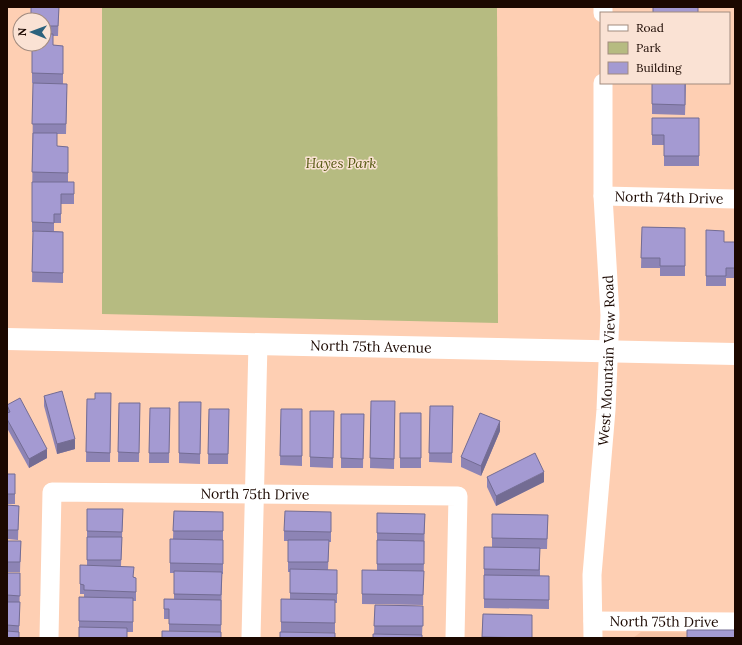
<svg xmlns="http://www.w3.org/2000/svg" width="742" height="645" font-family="Lora,serif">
	<rect width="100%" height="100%" fill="#fecfb3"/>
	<path fill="#f6c2a4" d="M641,632l94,1v5h-102z"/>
	<path fill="#b6bb81" d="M102,7h395l1,316 -396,-9z"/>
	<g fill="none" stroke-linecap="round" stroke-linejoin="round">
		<g stroke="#fff" stroke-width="19">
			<path d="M603,7v6"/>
			<path id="s1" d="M603,196l132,3"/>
			<path id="s2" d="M593,621l142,1"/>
			<path id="s3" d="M49,638l3,-146 406,4 -3,142"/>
			<path d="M251,638l7,-295"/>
			<path id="s4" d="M593,638l-1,-63 14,-165 4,-95 -7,-119v-113"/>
		</g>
		<path stroke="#fff" stroke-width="22" id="s5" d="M7,339l728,15"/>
	</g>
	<path fill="#8d84b5" d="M59,7l-1,29h-5v9l10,1v38l4,9 -1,41h-9v12l11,1v35h6v22h-13v19h-7v8l9,1v51l-31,-1 1,-50h-1v-10l1,-139h-1v-39h12v-24z
		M652,83h34l-1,32 -33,-1z
		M652,118h47v48h-35v-21h-12z
		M642,227l43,1v48h-25v-8h-19z
		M706,230l18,12h11v36h-9v8h-20z
		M111,393l-1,69h-24l1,-63h8z
		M44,396l31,53 -18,5 -13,-48z
		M371,401h24l-1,68 -24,-1z
		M179,402h22l-1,62 -21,-1z
		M119,403h21l-1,59h-21z
		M7,405l40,53 -18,10 -22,-40z
		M430,406h23l-1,57 -23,-1z
		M150,408h20l-1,55h-20z
		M209,409h20l-1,55h-20z
		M281,409h21v57l-22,-1z
		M310,411h24l-1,57 -23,-1z
		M400,413h21v55h-21z
		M341,414h23l-1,54h-22z
		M500,431l-19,45 -20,-9v-10z
		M7,474l8,10v20h-8z
		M487,477l57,5 -48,24 -9,-19z
		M7,505l12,1 -1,34 -11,-1z
		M123,509l-2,57 13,11 2,10v14h-3v31h-6l-48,6v-41h5v-3h-4v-10l7,-19v-34z
		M174,511l49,1v62h-1l-1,58 -52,-1v-12h-5v-20h10v-26h-4v-10l3,-24z
		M331,512v30h-2l-1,28h9v33h-2v30l-54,-1v-33h9v-27h-2v-31h-4v-10z
		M425,514l-2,91 -61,-1v-34l15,1v-38z
		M492,514l56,1 -1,34h-7v27h9v33l-65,-1v-61h8z
		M7,541h14l-1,31h-13z
		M7,573h13l-1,65h-12z
		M375,605l48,1 -1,32 -48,-4z
		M483,614l49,1v23h-50z"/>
	<path fill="#736c93" d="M500,421v10l-19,45v-10z
		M75,439v10l-18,5v-10z
		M47,449v9l-18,10v-9z
		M544,472v10l-48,24v-10z"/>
	<path fill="#a49ad2" stroke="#736c93" d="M31,7h28l-1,19h-14v-6h-13z
		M653,7h45v6h-45z
		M44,34h9v11l10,1v28l-31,-1v-29h12z
		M33,83l34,1 -1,40h-34z
		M652,83h33v22l-33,-1z
		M652,118h47v38h-35v-21h-12z
		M33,133h24v13l11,1v26l-36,-1z
		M32,182h42v12h-13v20h-7v9l-22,-1z
		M642,227l43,1v38h-25v-8h-19z
		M706,230l18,1v11h11v26h-9v8h-20z
		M33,231l30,1v41l-31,-1z
		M62,391l13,48 -18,5 -13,-48z
		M95,393h16l-1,60 -24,-1 1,-53h8z
		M20,398l27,51 -18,10 -22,-40v-6l3,-1 -3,-7z
		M371,401h24l-1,58 -24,-1z
		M179,402h22l-1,52 -21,-1z
		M119,403h21l-1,50 -21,-1z
		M430,406h23l-1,47h-23z
		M150,408h20l-1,45h-20z
		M209,409h20l-1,45h-20z
		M281,409h21v47h-22z
		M310,411h24l-1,47 -23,-1z
		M400,413h21v45h-21z
		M480,413l20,8 -19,45 -20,-9z
		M341,414h23l-1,45 -22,-1z
		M535,453l9,19 -48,24 -9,-19z
		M7,474h8v20h-8z
		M7,505l12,1 -1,24h-11z
		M87,509h36l-1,23 -35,-1z
		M174,511l49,1v19h-50z
		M285,511l46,1v20l-47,-1z
		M377,513l48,1 -1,20 -47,-1z
		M492,514l56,1 -1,24 -55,-1z
		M87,537h35l-1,23h-34z
		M170,539l53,1v24l-53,-1z
		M288,540h41l-1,22h-40z
		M377,540l47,1v23h-47z
		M7,541h14l-1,21h-13z
		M484,547l56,1 -1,22 -55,-1z
		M80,565l54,2 -1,10 3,1v14l-52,-2v-5l-4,-1z
		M290,569l47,1v24l-47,-1z
		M362,570l62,1 -1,24 -61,-1z
		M174,571l48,1 -1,23 -47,-1z
		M7,573h13v23l-13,-1z
		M484,575l65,1v24l-65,-1z
		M79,597l54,1v24l-54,-1z
		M164,599l57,1v25l-52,-1v-15h-5z
		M281,599l54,1v23l-54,-1z
		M7,602h13l-1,24 -12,-1z
		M375,605l48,1v20h-49z
		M483,614l49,1v23l-50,-1z
		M79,627l48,1v10h-48z
		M687,630h48v8h-48z
		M7,631l12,1v6h-12z
		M162,631l59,1v6h-59z
		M280,632l55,1v5h-55z
		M373,634l49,1v3h-49z"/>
	<g text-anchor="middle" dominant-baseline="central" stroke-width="3" stroke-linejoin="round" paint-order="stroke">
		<g font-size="14" font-style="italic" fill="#555811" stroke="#fae2d4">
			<text x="341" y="163">Hayes Park</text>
		</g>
		<g font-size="14" fill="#1b0800" stroke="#fae2d4">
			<text stroke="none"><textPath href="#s1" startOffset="66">North 74th Drive</textPath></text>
			<text stroke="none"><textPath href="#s5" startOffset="364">North 75th Avenue</textPath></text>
			<text stroke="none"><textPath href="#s4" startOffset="278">West Mountain View Road</textPath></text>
			<text stroke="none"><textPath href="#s3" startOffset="349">North 75th Drive</textPath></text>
			<text stroke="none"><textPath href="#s2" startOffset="71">North 75th Drive</textPath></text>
		</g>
	</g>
	<rect width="742" height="645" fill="none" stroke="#1b0800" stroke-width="16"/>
	<rect x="600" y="12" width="130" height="72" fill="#fae2d4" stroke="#a18b7f"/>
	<rect x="608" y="25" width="20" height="6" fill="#ffffff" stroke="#a18b7f"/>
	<text x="636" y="32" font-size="12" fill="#1b0800">Road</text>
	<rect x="608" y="42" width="20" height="12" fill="#b6bb81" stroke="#a18b7f"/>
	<text x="636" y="52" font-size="12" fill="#1b0800">Park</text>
	<rect x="608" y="62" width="20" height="12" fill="#a49ad2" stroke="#a18b7f"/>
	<text x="636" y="72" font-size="12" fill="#1b0800">Building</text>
	<g transform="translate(32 32) rotate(271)"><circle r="19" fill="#fae2d4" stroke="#a18b7f"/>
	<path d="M0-3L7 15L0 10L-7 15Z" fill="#2b627d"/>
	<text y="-6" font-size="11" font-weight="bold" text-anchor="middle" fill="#1b0800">N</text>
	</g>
</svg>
